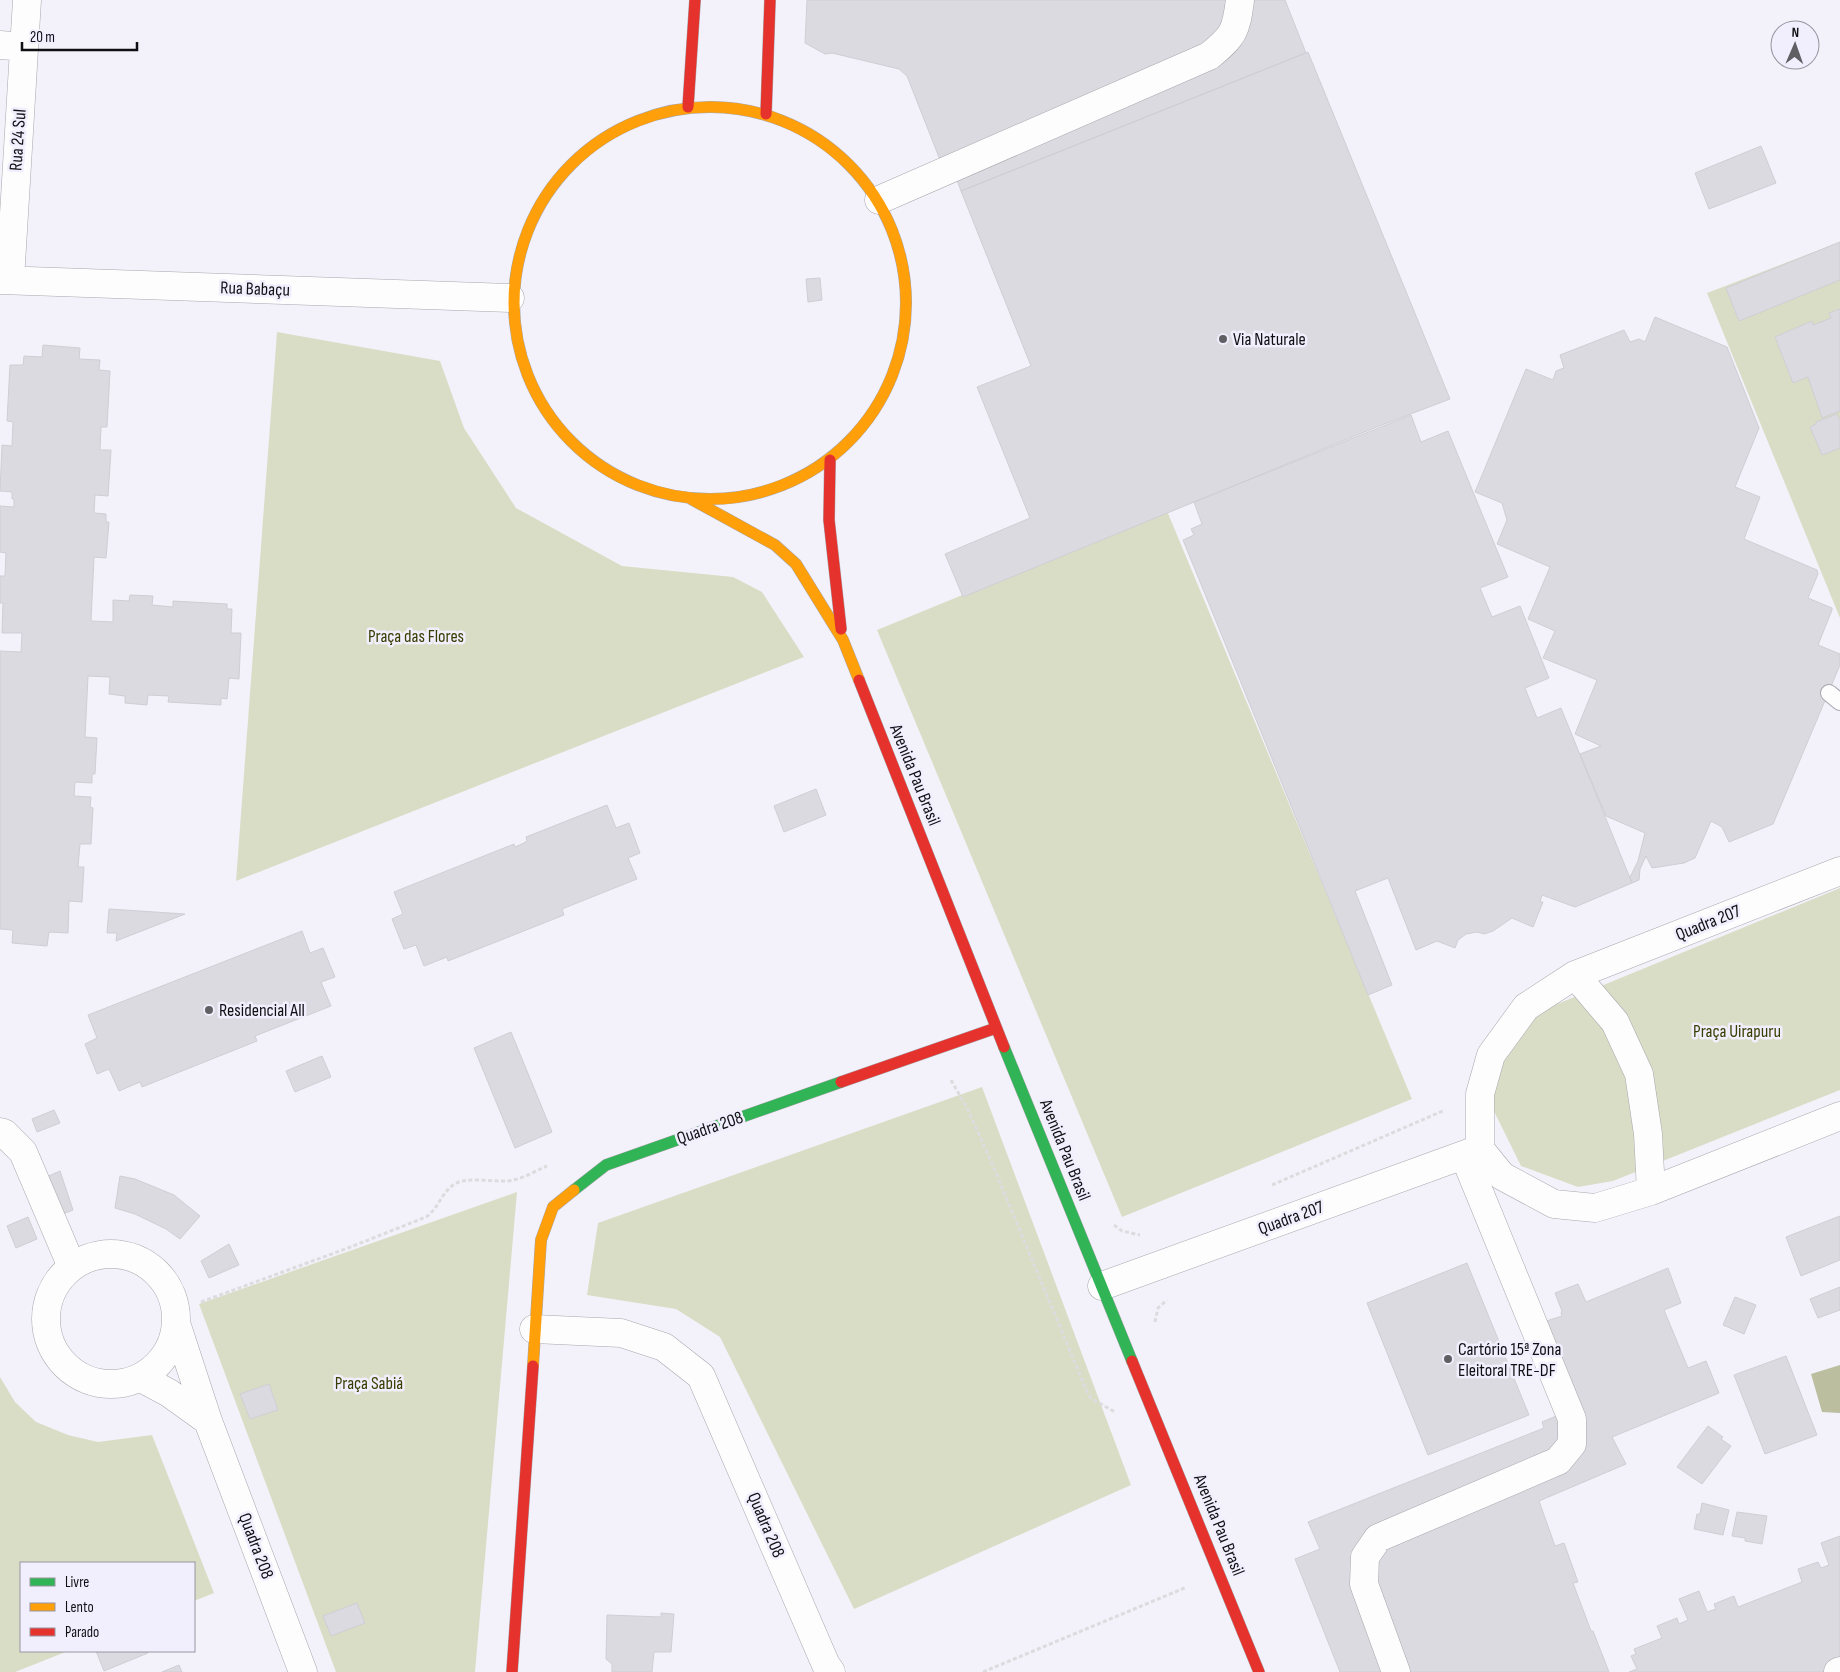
<svg xmlns="http://www.w3.org/2000/svg" width="1840" height="1672" font-family="'Sofia Sans Condensed',sans-serif">
	<rect width="100%" height="100%" fill="#f3f2fa"/>
	<path fill="#daddc6" d="M1840,242v376l-133,-325z
		M277,332l163,29 24,67 52,80 106,58 111,11 29,15 42,65 -568,224z
		M1167,511l245,588 -290,118 -245,-587z
		M1840,888v202l-227,91 -35,6 -57,-21 -32,-65 11,-60 50,-34z
		M982,1087l149,398 -277,124 -134,-272 -44,-28 -89,-14 11,-72z
		M517,1192l-42,480h-139l-137,-368z
		M0,1377l15,25 21,20 32,13 30,7 54,-7 62,158 -20,8v-38h-173v88h47l-53,21h-15z"/>
	<path fill="#bbbf9f" d="M1840,1365v48l-18,-1 -11,-38z"/>
	<path fill="#dadae0" stroke="#cfced4" d="M807,0h478l21,53 -345,138 -9,-25 -8,4 -37,-94 -8,-7 -67,-16 -7,1 -20,-11z
		M1308,52l142,347 -71,27 -416,171 -18,-43 85,-36 -53,-131 54,-21 -70,-175z
		M1761,146l15,37 -67,26 -14,-36z
		M1840,242v38l-101,41 -13,-33z
		M820,278l2,22 -14,2 -2,-23z
		M1840,309v102l-18,7 -14,-41 -15,6 -18,-46 37,-16 1,4 18,-7 -2,-5z
		M1655,317l72,30 32,81 -24,59 25,10 -16,42 73,31 1,4 -10,24 24,10v2l-14,35 22,9v11l-67,159 -44,18 -7,-15 -11,-6 -16,37 -11,5 -32,5 -6,-12 -6,13 -1,11 -7,3 -2,-6 8,-16 7,-28 -39,-17 -26,-62 21,-8 -26,-12 22,-54 -54,-22 12,-27 -27,-12 22,-52 -53,-23 10,-24 -5,-17 -27,-11 51,-123 27,11 3,-9 8,-3 -4,-13 64,-25 6,12 9,-3 6,3z
		M43,345l37,3 -1,11 21,1 -1,10 11,1 -3,56h-6l-1,23h11l-3,46 -13,-1 -1,18 12,1v8h3l-3,36 -12,-1 -3,64 22,1v-22l16,1 1,-6 23,1 -1,9 21,2v-6l54,3v5h5l-1,24h10l-2,46 -10,-1 -2,21 -6,-1v7l-53,-3 1,-6 -21,-1 -1,10 -22,-2v-7l-16,-2 1,-17 -22,-1 -3,61 12,1 -2,36h-3v9l-17,-1 -1,14 17,1 -1,10 3,1 -2,36h-11l-2,23h6l-2,35 -13,-1 -1,32 -19,-1 -2,14 -35,-3 1,-13 -13,-1v-278l21,1 1,-19h-20l1,-30h-3v-27h5l1,-23 -6,-1v-46l14,1v-8h-2v-7l-12,-1 2,-46 10,1 1,-24 -6,-1 3,-56h13l1,-9 18,1z
		M1837,414l3,6v28l-18,7 -12,-28 6,-3v-2z
		M1411,415l10,27 27,-11 60,146 -28,11 12,29 28,-11 29,72 -24,10 12,30 24,-10 71,175 -57,24 -33,-12 -2,7h3l-10,25 -21,-9 -19,13 -9,3 -7,-2 -11,2 -8,6 -3,8 -18,-7 -21,9 -28,-72 -33,13 37,94 -24,10 -185,-455 11,-5 -3,-6 11,-5 -8,-22z
		M816,789l10,26 -42,17 -10,-26z
		M607,805l9,23 13,-5 11,30 -12,5 9,21 -75,30 2,6 -116,46 -1,-4 -23,9 -8,-21 -12,4 -12,-30 11,-5 -9,-22 120,-48 1,3 9,-4 3,-2 -1,-4z
		M109,909l76,5 -69,27 1,-8h-10z
		M302,931l8,22 13,-5 12,29 -14,5 10,24 -76,30 2,5 -115,46 -2,-5 -21,9 -10,-22 -12,5 -12,-30 12,-6 -9,-23z
		M511,1032l41,100 -37,16 -41,-100z
		M322,1056l9,21 -36,15 -9,-21z
		M54,1110l6,13 -23,9 -5,-13z
		M60,1171l13,39 -13,5 -16,-37z
		M120,1176l15,3 39,16 26,21 -20,23 -14,-10 -31,-15 -20,-6z
		M1840,1216v44l-39,16 -15,-39z
		M28,1217l9,22 -21,9 -9,-22z
		M229,1244l10,21 -30,13 -8,-17z
		M1467,1263l62,152 -101,40 -61,-152z
		M1668,1268l13,35 -17,7 24,58 18,-7 13,32 -107,44 14,27 -87,37 16,45 9,-3 14,39 -5,1 18,48h2l16,41h-269l-45,-113 25,-10 -12,-27 236,-94 -2,-6 24,-10 -35,-86 31,-10 -1,-3 1,-2 -7,-18 23,-9 8,18z
		M1840,1287v23l-22,8 -8,-19z
		M1735,1297l21,8 -12,29 -21,-9z
		M1786,1356l31,79 -52,19 -31,-79z
		M269,1384l9,26 -28,9 -10,-25z
		M1708,1426l15,11 -2,2 10,7 -29,38 -25,-17z
		M1702,1503l27,7 -6,25 -29,-6 3,-15h3z
		M1737,1512l30,4 -5,28 -17,-3v-3l-13,-2z
		M1840,1536v136h-211l8,-3 -6,-13 5,-2 -2,-5 28,-11 -5,-12 20,-8 2,6 9,-4 -9,-21 20,-8 8,21 9,-3 -2,-5 20,-8 4,11 64,-25 -4,-13 20,-7 3,6 8,-3 -8,-22z
		M357,1603l8,20 -34,13 -8,-20z
		M661,1613l13,1 -3,38h-17l-2,20h-40v-8l-6,-5 1,-44 54,2z
		M96,1651h51l1,2 -44,18z
		M179,1665l3,7h-20z"/>
	<g fill="none" stroke-linecap="round" stroke-linejoin="round">
		<g stroke="#a8a7ad" stroke-width="18">
			<path id="lane" d="M1829,693l11,9"/>
		</g>
		<g stroke="#a8a7ad" stroke-width="29">
			<path id="street" d="M0,45l24,2
				M879,200l330,-144c25,-20 27,-25 31,-56
				M0,280l510,18
				M10,280l17,-280
				M1840,871l-265,104 -49,32 -35,48 -11,39v55l22,27 52,28 41,4 56,-17 189,-75
				M1575,975l40,47 24,52 9,60 3,57
				M0,1132l4,1 19,19 49,115
				M46 1319a65 65 0 1 1 130 0a65 65 0 1 1-130 0Z
				M1102,1286l378,-137
				M177,1326l31,95 95,251
				M534,1329l87,4 43,14 37,29 125,289 5,7
				M141,1378l28,15 39,28
				M1396,1672l-32,-88 1,-27 13,-19 180,-77 14,-17v-25l-108,-264
				M1838,1672l2,-1"/>
		</g>
		<g stroke="#a8a7ad" stroke-width="12">
			<path id="fast" d="M1004,1047l128,314
				M574,1190l32,-25 235,-83"/>
		</g>
		<g stroke="#a8a7ad" stroke-width="12">
			<path id="slow" d="M514 303a196 196 0 1 1 392 0a196 196 0 1 1-392 0Z
				M691,499l84,46 21,19 47,76 16,40
				M533,1366l8,-126 12,-33 21,-17"/>
		</g>
		<g stroke="#a8a7ad" stroke-width="12">
			<path id="jam" d="M688,107l7,-107
				M766,114l4,-114
				M830,460l-1,60 12,109
				M859,680l145,367
				M841,1082l155,-54
				M1132,1361l127,311
				M512,1672l21,-306"/>
		</g>
		<path stroke="#dcdcdf" stroke-width="3" stroke-dasharray="4 2.5" stroke-linecap="butt" d="M951,1080l17,30 23,51 97,233 4,5 23,13
			M1272,1185l173,-75
			M1114,1225l8,6 18,4
			M201,1302l147,-54 78,-31c12,-8 15,-23 27,-32 12,-9 39,-3 54,-4 14,-1 28,-10 40,-15
			M1155,1322l3,-14 9,-8
			M983,1672l204,-85"/>
		<use href="#lane" stroke="#fdfdfe" stroke-width="16"/>
		<use href="#street" stroke="#fdfdfe" stroke-width="28"/>
		<use href="#fast" stroke="#30b455" stroke-width="11"/>
		<use href="#slow" stroke="#ff9f0a" stroke-width="11"/>
		<use href="#jam" stroke="#e5322d" stroke-width="11"/>
	</g>
	<g fill="#5f5f64" stroke="#f1effd" stroke-width="2">
		<circle cx="1223" cy="339" r="5"/>
		<circle cx="209" cy="1010" r="5"/>
		<circle cx="1448" cy="1359" r="5"/>
	</g>
	<g text-anchor="middle" dominant-baseline="central" stroke-width="5" stroke-linejoin="round" paint-order="stroke">
		<g font-size="18" fill="#101014" stroke="#f1effd">
			<text transform="translate(18 140) rotate(-86)">Rua 24 Sul</text>
			<text transform="translate(255 289) rotate(2)">Rua Babaçu</text>
			<text transform="translate(915 775) rotate(68)">Avenida Pau Brasil</text>
			<text transform="translate(1708 923) rotate(-22)">Quadra 207</text>
			<text transform="translate(710 1128) rotate(-19)">Quadra 208</text>
			<text transform="translate(1065 1150) rotate(68)">Avenida Pau Brasil</text>
			<text transform="translate(1291 1218) rotate(-20)">Quadra 207</text>
			<text transform="translate(766 1525) rotate(67)">Quadra 208</text>
			<text transform="translate(1219 1525) rotate(68)">Avenida Pau Brasil</text>
			<text transform="translate(256 1546) rotate(69)">Quadra 208</text>
		</g>
		<g font-size="18" fill="#101014" stroke="#f1effd" text-anchor="start">
			<text x="1233" y="339">Via Naturale</text>
			<text x="219" y="1010">Residencial All</text>
			<text x="1458" y="1349">Cartório 15ª Zona<tspan x="1458" dy="21">Eleitoral TRE-DF</tspan></text>
		</g>
		<g font-size="18" fill="#393d00" stroke="#f1effd">
			<text x="416" y="636">Praça das Flores</text>
			<text x="1737" y="1031">Praça Uirapuru</text>
			<text x="369" y="1383">Praça Sabiá</text>
		</g>
	</g>
	<rect x="20" y="1562" width="175" height="90" fill="#f1effd" stroke="#9796a0"/>
	<rect x="30" y="1578" width="25" height="8" fill="#30b455" stroke="#9796a0"/>
	<text x="65" y="1587" font-size="15" fill="#101014">Livre</text>
	<rect x="30" y="1603" width="25" height="8" fill="#ff9f0a" stroke="#9796a0"/>
	<text x="65" y="1612" font-size="15" fill="#101014">Lento</text>
	<rect x="30" y="1628" width="25" height="8" fill="#e5322d" stroke="#9796a0"/>
	<text x="65" y="1637" font-size="15" fill="#101014">Parado</text>
	<g transform="translate(1795 45) rotate(2)"><circle r="24" fill="#f1effd" stroke="#9796a0"/>
	<path d="M0-4L9 19L0 12L-9 19Z" fill="#5f5f64"/>
	<text y="-8" font-size="14" font-weight="bold" text-anchor="middle" fill="#101014">N</text>
	</g>
	<path d="M22 42v8h115v-8" fill="none" stroke="#101014" stroke-width="2.5"/>
	<text x="30" y="42" font-size="15" fill="#101014" stroke="#f1effd" stroke-width="4" paint-order="stroke">20 m</text>
</svg>
